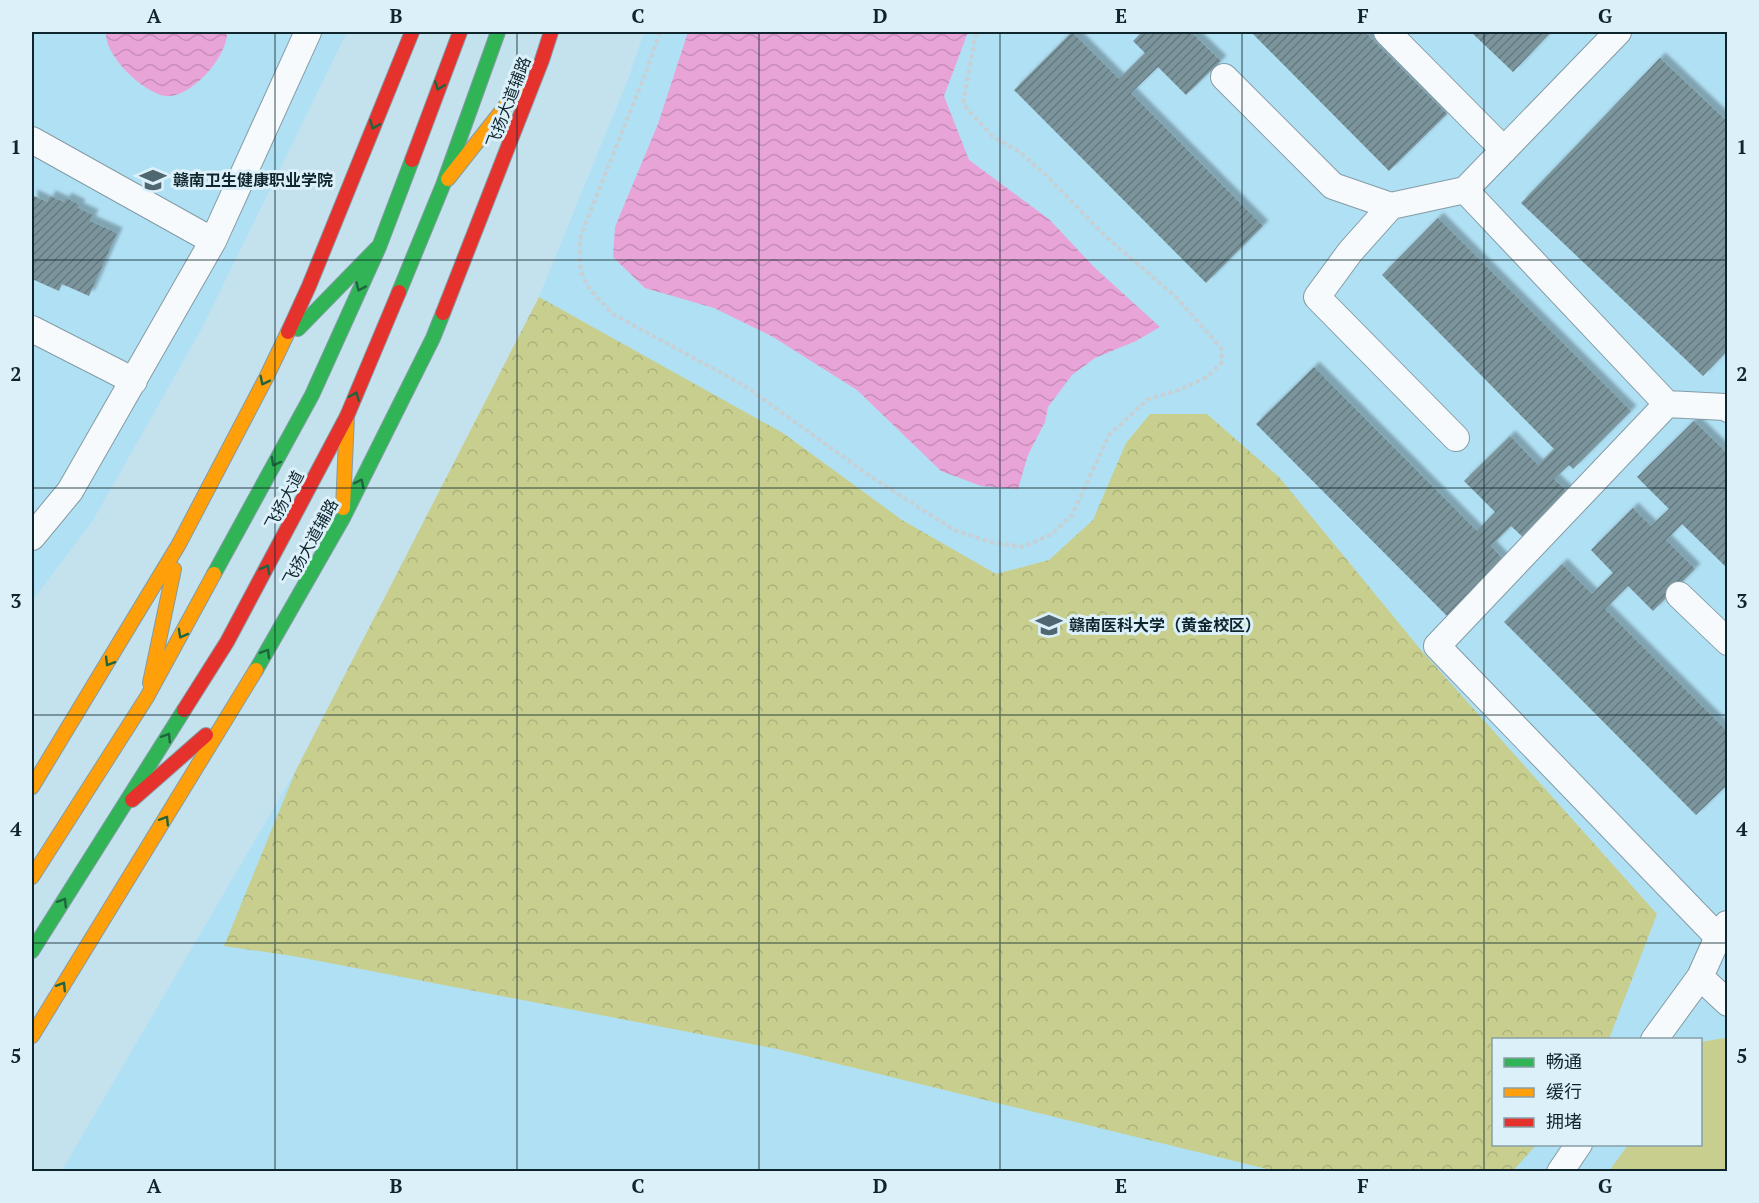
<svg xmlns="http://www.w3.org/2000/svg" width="1759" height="1203" font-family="'PT Serif','Noto Sans SC',serif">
	<defs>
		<pattern id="forest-crowns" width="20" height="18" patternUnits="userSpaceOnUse" patternTransform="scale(1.5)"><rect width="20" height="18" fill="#c8cf8e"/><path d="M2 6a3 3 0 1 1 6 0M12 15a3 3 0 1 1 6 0" fill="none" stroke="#abb27b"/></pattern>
		<pattern id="water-waves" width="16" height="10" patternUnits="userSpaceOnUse" patternTransform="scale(1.5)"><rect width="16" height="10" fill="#e9a4d7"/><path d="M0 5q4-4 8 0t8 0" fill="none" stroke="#c78db9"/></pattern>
		<pattern id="building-hatch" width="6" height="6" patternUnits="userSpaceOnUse" patternTransform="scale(1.5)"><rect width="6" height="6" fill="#7b959c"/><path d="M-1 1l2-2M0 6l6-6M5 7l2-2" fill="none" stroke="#637980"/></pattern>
		<filter id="shadow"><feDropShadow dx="5.5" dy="-5.5" stdDeviation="1.5" flood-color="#0004"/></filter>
	</defs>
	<rect width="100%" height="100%" fill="#c4e1ee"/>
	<path fill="#b0e0f4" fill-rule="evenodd" d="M32,32h315l-145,296 -110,194 -60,79z
		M644,32h1083v1139l-1666,1 235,-402 150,-289 93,-184 90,-220zM1494,1040h206v104h-206z"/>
	<path fill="#c8cf8e" d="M1724,1038l4,3 -1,130h-118l19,-26 72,-1 1,-102z"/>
	<path fill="url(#forest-crowns)" d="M539,297l244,136 119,87 94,54 53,-14 44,-40 33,-77 24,-29h57l72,63 142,173 236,264 -48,125 -115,1v104l42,1 -23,26h-238l-498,-122 -484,-93 -69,-10 72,-176z"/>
	<path fill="url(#water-waves)" d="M106,32h121c1,24 -36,67 -62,64 -23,-4 -61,-41 -59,-64z
		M688,32h280l-24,64 25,64 81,60 44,47 66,60 -24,14 -41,17 -23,17 -24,32 -3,15 -17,33 -10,34 -37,-3 -40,-15 -84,-81 -84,-53 -59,-29 -69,-20 -32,-31 2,-30 43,-103z"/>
	<path fill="url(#building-hatch)" filter="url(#shadow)" d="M1072,32l47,47 26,-26 -12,-12 9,-9h49l30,29 -35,34 -28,-28 -27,26 132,133 -57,57 -192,-193z
		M1251,32h114l82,82 -58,57z
		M1471,32h80l-38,40z
		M1660,58l68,64v228l-25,26 -182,-173z
		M32,195l15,7 3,-6 14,6 2,-4 14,7 -2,3 15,7 -3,6 27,12 -28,63 -27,-12 -3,7 -27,-12z
		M1438,218l193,193 -58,58 -4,-4 -15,14 16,15 -45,45 -14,-13 -20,20 14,15 -57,56 -192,-193 58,-57 163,164 18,-19 -31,-31 46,-45 28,29 16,-16 -172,-174z
		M1694,421l34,33v115l-46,-45 -16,16 29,29 -42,42 -25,-25 -23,23 123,123v52l-32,31 -192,-193 58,-58 30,30 21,-21 -22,-23 42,-42 18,18 18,-17 -32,-32z"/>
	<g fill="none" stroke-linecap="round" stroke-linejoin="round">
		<g stroke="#849ba5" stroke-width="28">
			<path id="street" d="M1387,32l117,118
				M1618,32l-153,158 202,214 -230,242 281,291
				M1224,77l109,109 58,20 74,-16
				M32,140l181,101
				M1391,206l-41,46 -33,45 139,141
				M32,329l102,52
				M1667,404l58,3 3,2
				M32,537l38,-46 143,-250 95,-209
				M1679,595l49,47
				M1700,977l28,26
				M1654,1040l46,-63 18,-40 9,-13
				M1560,1172l19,-28"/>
		</g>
		<g stroke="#849ba5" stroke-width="16">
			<path id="fast" d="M399,292l44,-107 55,-153
				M298,329l79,-81
				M214,574l98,-179 67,-148 33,-87
				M256,670l87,-152 90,-180 10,-25
				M32,951l152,-241"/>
		</g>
		<g stroke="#849ba5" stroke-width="16">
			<path id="slow" d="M448,179l74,-94
				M343,508l4,-92
				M150,683l24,-114
				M32,787l147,-243 88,-168 21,-44
				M32,877l115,-180 67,-123
				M32,1036l224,-366"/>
		</g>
		<g stroke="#849ba5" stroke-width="16">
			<path id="jam" d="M412,160l48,-128
				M443,313l99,-253 9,-28
				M288,332l21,-46 103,-254
				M184,710l43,-68 120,-226 52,-124
				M132,800l74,-65"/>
		</g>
		<path stroke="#c7d0d4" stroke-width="4" stroke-dasharray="4.5 3" stroke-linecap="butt" d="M660,32l-16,45 -63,158c-5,43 3,49 32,79l132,72 125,90 84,54 36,12 33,5 29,-13 20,-19 37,-80 39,-36 31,-9 28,-13 15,-15 -1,-14 -44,-50 -73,-63 -57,-59 -27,-24 -28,-16 -29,-32 13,-72"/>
		<use href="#street" stroke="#f6fafc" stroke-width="26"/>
		<use href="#fast" stroke="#30b455" stroke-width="14"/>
		<use href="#slow" stroke="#ff9f0a" stroke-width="14"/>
		<use href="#jam" stroke="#e5322d" stroke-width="14"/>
	</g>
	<defs><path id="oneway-chevron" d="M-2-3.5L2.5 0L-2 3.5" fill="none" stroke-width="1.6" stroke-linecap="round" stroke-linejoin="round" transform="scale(1.5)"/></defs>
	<g stroke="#1e653f">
		<use href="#oneway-chevron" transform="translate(439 86) rotate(111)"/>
		<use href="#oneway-chevron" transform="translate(374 125) rotate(112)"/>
		<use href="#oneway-chevron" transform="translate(360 287) rotate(114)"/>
		<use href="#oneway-chevron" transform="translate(264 381) rotate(117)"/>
		<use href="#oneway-chevron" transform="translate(355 396) rotate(-68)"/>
		<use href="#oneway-chevron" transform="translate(275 462) rotate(119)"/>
		<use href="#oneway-chevron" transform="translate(360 483) rotate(-63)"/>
		<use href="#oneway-chevron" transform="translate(266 569) rotate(-62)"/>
		<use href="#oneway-chevron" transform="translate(182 634) rotate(119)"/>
		<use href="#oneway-chevron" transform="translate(266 653) rotate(-60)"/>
		<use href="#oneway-chevron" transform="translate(109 662) rotate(121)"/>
		<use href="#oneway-chevron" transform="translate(167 737) rotate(-58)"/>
		<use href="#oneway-chevron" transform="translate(165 820) rotate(-58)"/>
		<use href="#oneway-chevron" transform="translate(63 902) rotate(-58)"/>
		<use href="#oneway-chevron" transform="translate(62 986) rotate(-58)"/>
	</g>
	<path fill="none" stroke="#0f252d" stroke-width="1.5" stroke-opacity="0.55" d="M275,32v1140M517,32v1140M759,32v1140M1000,32v1140M1242,32v1140M1484,32v1140M32,260h1696M32,488h1696M32,715h1696M32,943h1696"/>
	<defs>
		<g id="university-bare" transform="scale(2.07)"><path d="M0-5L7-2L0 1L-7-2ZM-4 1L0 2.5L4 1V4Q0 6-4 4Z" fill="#4e6771" stroke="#dbf0f9" stroke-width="2.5" paint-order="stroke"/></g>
	</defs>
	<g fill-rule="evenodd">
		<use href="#university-bare" x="153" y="180"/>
		<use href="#university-bare" x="1049" y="625"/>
	</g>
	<g text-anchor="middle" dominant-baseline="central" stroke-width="6" stroke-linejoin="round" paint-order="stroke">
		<g font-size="16" fill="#0f252d" stroke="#dbf0f9">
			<text transform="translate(508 102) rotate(-69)">飞扬大道辅路</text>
			<text transform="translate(284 500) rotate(-62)">飞扬大道</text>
			<text transform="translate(310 542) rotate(-61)">飞扬大道辅路</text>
		</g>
		<g font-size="16" font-weight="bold" fill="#0f252d" stroke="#dbf0f9" text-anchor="start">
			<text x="173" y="180">赣南卫生健康职业学院</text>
			<text x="1069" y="625">赣南医科大学（黄金校区）</text>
		</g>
	</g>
	<rect width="1759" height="1203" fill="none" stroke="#dbf0f9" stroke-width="66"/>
	<rect x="1492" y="1038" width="210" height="108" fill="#dbf0f9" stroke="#899fa7" stroke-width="1.5"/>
	<rect x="1504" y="1058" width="30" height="9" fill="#30b455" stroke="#899fa7" stroke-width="1.5"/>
	<text x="1546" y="1068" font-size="18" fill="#0f252d">畅通</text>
	<rect x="1504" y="1088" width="30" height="9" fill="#ff9f0a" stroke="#899fa7" stroke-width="1.5"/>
	<text x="1546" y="1098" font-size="18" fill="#0f252d">缓行</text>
	<rect x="1504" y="1118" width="30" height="9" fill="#e5322d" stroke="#899fa7" stroke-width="1.5"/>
	<text x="1546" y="1128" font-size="18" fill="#0f252d">拥堵</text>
	<rect x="33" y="33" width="1693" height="1137" fill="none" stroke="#0f252d" stroke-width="2"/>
	<g font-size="20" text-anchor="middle" font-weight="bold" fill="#0f252d">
		<text x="154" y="23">A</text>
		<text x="396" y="23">B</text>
		<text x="638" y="23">C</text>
		<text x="880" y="23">D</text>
		<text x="1121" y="23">E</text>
		<text x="1363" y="23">F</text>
		<text x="1605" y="23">G</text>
		<text x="16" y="154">1</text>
		<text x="1742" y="154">1</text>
		<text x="16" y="381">2</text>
		<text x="1742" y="381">2</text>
		<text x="16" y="608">3</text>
		<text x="1742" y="608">3</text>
		<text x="16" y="836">4</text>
		<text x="1742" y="836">4</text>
		<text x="16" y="1063">5</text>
		<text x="1742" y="1063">5</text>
		<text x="154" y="1193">A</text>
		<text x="396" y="1193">B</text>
		<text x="638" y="1193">C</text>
		<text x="880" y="1193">D</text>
		<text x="1121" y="1193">E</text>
		<text x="1363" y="1193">F</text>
		<text x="1605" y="1193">G</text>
	</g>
</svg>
